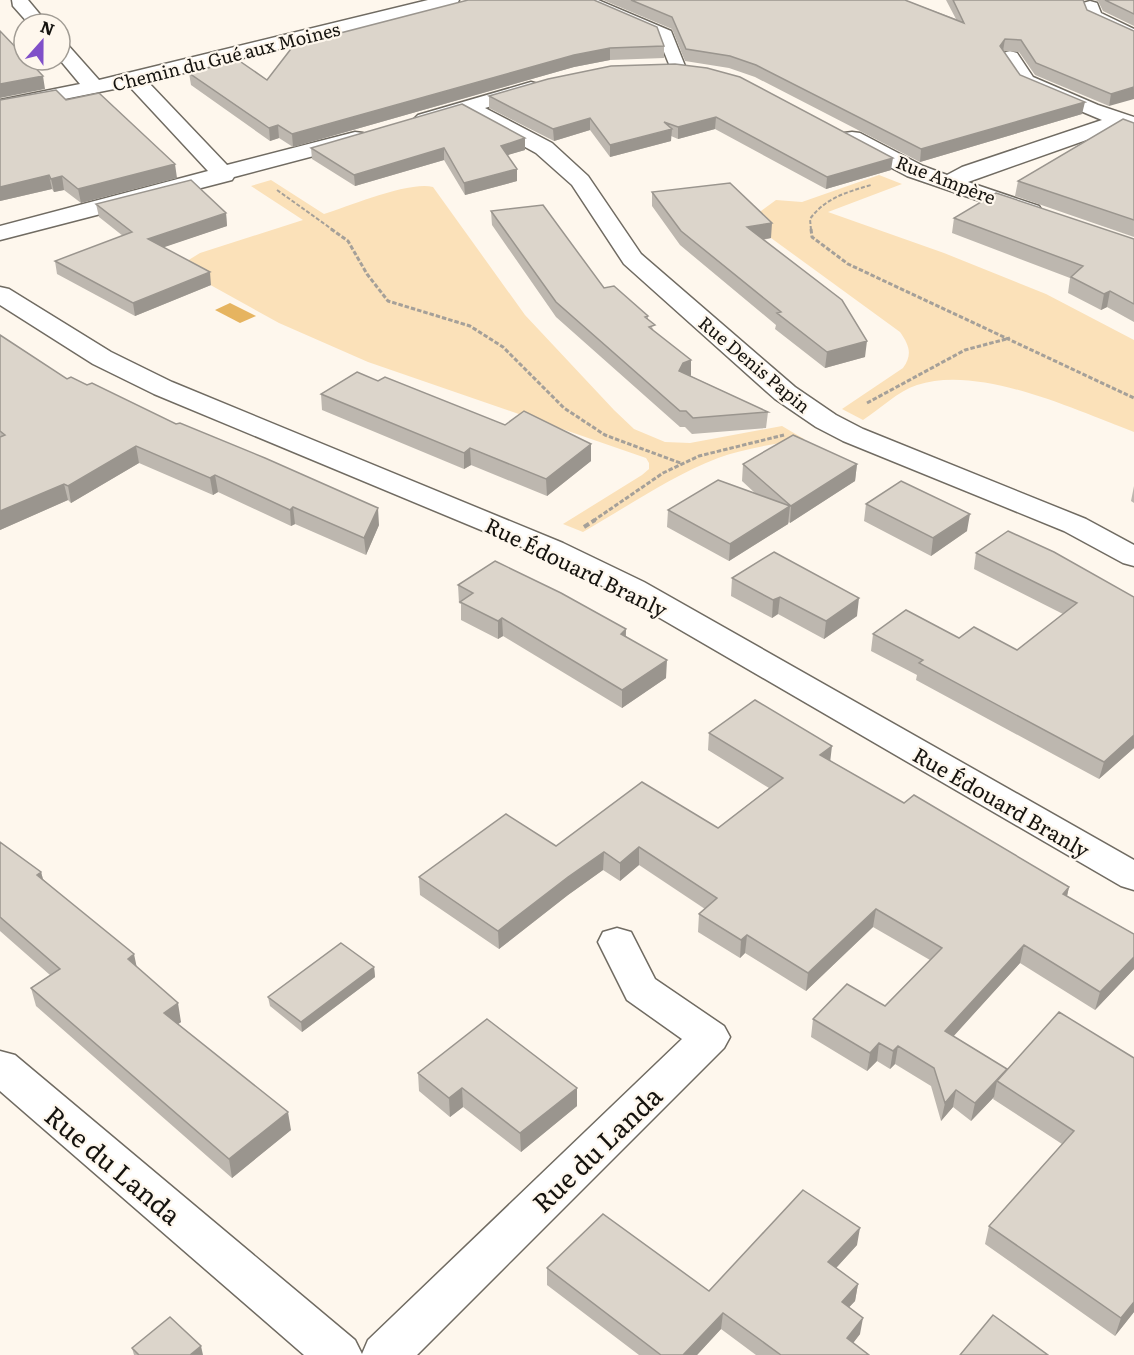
<svg xmlns="http://www.w3.org/2000/svg" width="1134" height="1355" font-family="Literata,serif">
	<rect width="100%" height="100%" fill="#fef7ed"/>
	<path fill="#fbe1b9" d="M879,175l23,9 -74,28 116,41 102,41 88,46v92c-59,-22 -155,-68 -217,-47 -19,6 -37,24 -54,35l-21,-11 61,-41c10,-14 6,-23 -3,-36l-129,-94 -9,-9 -4,-9 3,-9 15,-11 26,2z
		M271,180l53,34c26,-8 85,-33 109,-27l92,128 89,95 20,19 31,13 25,1 92,-17 22,13c-29,5 -59,9 -86,19 -45,17 -93,50 -135,74l-20,-8 79,-49 7,-6v-6l-3,-5 -278,-96 -89,-39 -92,-51v-11l13,-8 103,-33 -52,-34z"/>
	<path fill="#e6b460" d="M230,303l26,13 -16,7 -25,-13z"/>
	<g fill="none" stroke-linecap="round" stroke-linejoin="round">
		<g stroke="#706b62" stroke-width="3">
			<path id="service" d="M577,0h21l73,31 14,35 -2,3h-12l-13,-32 -78,-34z"/>
		</g>
		<g stroke="#706b62" stroke-width="3">
			<path id="minor" d="M12,0h16l20,24h-19l-16,-18z
				M428,0h31l-2,4 -309,78 79,83 128,-33 8,1 3,5 -3,5 -129,34 -2,3 -232,60v-14l208,-55 -79,-85 -129,26v-12l80,-16 -20,-24v-18l7,2 32,36z
				M1090,1l7,2 4,10 33,16v13l-48,-22 -5,-13 2,-4z
				M1010,51l7,2 16,24 65,28 36,12v12l-11,-2 -155,55 71,24 3,5 -3,5 -8,2 -8,-2 -116,-40 -63,-33 -3,-5 3,-5 8,-1 8,1 63,33 24,9 15,-8 140,-47 -83,-35 -19,-28 3,-4z
				M531,82l7,2 3,4 -3,4 -53,16 67,35 36,33 53,78 154,133 41,28 27,14 223,90 48,26v21l-11,-3 -59,-32 -221,-90 -27,-14 -41,-28 -151,-135 -52,-79 -36,-32 -71,-39 -40,11 -7,-2 -4,-4 4,-4z
				M0,287l9,2 102,63 61,30 391,161 81,39 490,278v30l-13,-4 -499,-290 -81,-41 -387,-161 -61,-30 -93,-59z
				M617,928l14,4 24,47 69,47 6,11 -6,11 -307,307h-113l-304,-264v-40l15,4 340,285 7,14 6,-14 314,-301 -55,-39 -29,-58 5,-10z"/>
		</g>
		<path stroke="#a5a099" stroke-width="2" stroke-dasharray="4 2" stroke-linecap="butt" d="M277,190l56,40
			M811,230l-1,-11c15,-21 37,-27 61,-34"/>
		<path stroke="#a5a099" stroke-width="3" stroke-dasharray="4.5 2" stroke-linecap="butt" d="M331,229l17,12 19,33 21,27 82,25 33,21 61,61 41,27 78,29
			M811,229l1,8 36,27 286,134
			M867,403l98,-53 45,-12
			M593,521l70,-48 36,-17 85,-21"/>
		<path stroke="#a5a099" stroke-width="4" stroke-dasharray="6 3" stroke-linecap="butt" d="M584,527l11,-7"/>
		<use href="#service" fill="#fff" fill-rule="evenodd"/>
		<use href="#minor" fill="#fff" fill-rule="evenodd"/>
	</g>
	<path fill="#bdb7af" d="M468,0l196,46v12l-54,2 -36,7 -281,80 -14,-9 -9,3 -79,-56 -2,-12 78,7z
		M603,0h302l51,19 -10,-19h139l-2,1 4,9 47,21 -25,75 -74,-31 -16,-23 -16,-1 17,24 62,39 -162,48 -165,-85 -26,-9 -44,-7 -13,-32z
		M1094,0h40v26l-31,-15 -5,-10z
		M611,66l280,104 -65,19 -111,-60 -37,10 -7,-3v5l-61,16 -20,-27 -36,11 -65,-33v-12z
		M0,100h66l111,78 -96,25 -17,-13 -10,2 -2,-3 -52,12z
		M1134,123v114l-119,-41 3,-15z
		M525,138v12l-18,5 10,26 -52,14 -21,-35 -89,26 -43,-27 -1,-11z
		M652,192l119,46 -8,2 102,117 -40,11 -50,-39 1,-4 -96,-80 -28,-39z
		M96,204l130,9 1,13 -64,21 48,38 -76,31 -78,-42 -2,-13 68,-25 -24,-19z
		M491,211l113,77 44,28v3l6,12 37,45 77,36 -2,16 -74,6 -7,-7h-5l-124,-110 -64,-92z
		M954,218l180,21v83l-27,-15 -6,3 -33,-17 2,-15 -118,-45z
		M0,335l67,44 312,146 -13,30 -71,-31 -4,2 -73,-34 -5,3 -74,-32 -68,40 -3,-3 -68,30z
		M378,381l127,44 86,19v17l-44,35 -76,-31 -7,4 -142,-59 -1,-16z
		M743,464h114l-2,17 -65,42 -1,-1 -1,2 -59,37 -62,-34 1,-17 88,-16 -14,-13z
		M1134,486v17l-3,-2z
		M866,504l101,27 -36,25 -67,-35z
		M976,553l158,44v151l-35,31 -183,-99 1,-5 -46,-24 2,-17 86,4 58,12 46,-36 -89,-45z
		M732,578l125,38 -33,23 -46,-25 -6,4 -41,-22z
		M458,585l168,44v7l40,42 -44,30 -119,-72 -5,3 -37,-19v-16l-2,-1z
		M709,733l122,28 73,42 165,84 -2,9 67,38v35l-39,41 -75,-47 -67,73 54,33 -1,2 128,-13v254l-19,24 -130,-92 4,-18 73,-82 -69,-45 1,-2 -23,24 -18,-14 -12,14 -10,-35 -36,-22 -5,5 -13,-8 -10,10 -56,-34 2,-18 72,-13 45,-46 -57,-33 -67,64 -61,-38 -5,5 -42,-26 1,-18 6,-5 -66,-44 -19,16 -17,-11 -35,25 -69,54 -79,-54 -1,-18 137,-31 162,-18 51,-40 -61,-38z
		M0,842l41,30 2,7 94,88 44,55 -3,2 113,106 -59,48 -196,-172 -5,-18 19,-13 -50,-44z
		M374,967l1,10 -73,55 -32,-26 -2,-9z
		M418,1073l159,15v18l-56,46 -58,-45 -13,10 -31,-26z
		M857,1245l-21,23 22,16 -3,17 -6,6 11,27 -7,9 16,12h-113l-35,-26 -24,26h-58l-92,-70v-17l162,23z
		M132,1348l71,7h-69z"/>
	<path fill="#9a958e" d="M1005,39l-2,12 -3,-5z
		M610,48v12l-36,7 -281,80 -1,-13 282,-79z
		M43,76l2,13 -45,9v-14z
		M1134,87v12l-25,7 2,-12z
		M1085,102l-3,12 -162,48 1,-13z
		M716,117l-1,12 -37,10v-12z
		M590,118v12l-36,11 -1,-12z
		M278,125l1,13 -9,3 -1,-13z
		M672,129l-1,12 -61,16v-12z
		M525,138v12l-24,7v-11z
		M444,148v12l-89,26 -1,-11z
		M893,158l-2,12 -65,19 1,-12z
		M175,164l2,14 -96,25 -3,-14z
		M517,169v12l-52,14 -1,-12z
		M49,175l3,14 -52,12v-14z
		M62,176l2,14 -10,2 -3,-13z
		M226,213l1,13 -77,26 -2,-13z
		M772,223l-1,15 -25,4 1,-15z
		M210,272l1,13 -76,31 -2,-13z
		M1110,291l-3,16 -6,3 3,-16z
		M867,341l-2,16 -40,11 2,-16z
		M691,360v16l-12,-5 4,-8z
		M591,444v17l-44,35 -1,-17z
		M136,446l3,17 -68,40 -3,-17z
		M470,448l1,17 -7,4v-16z
		M857,464l-2,17 -65,42 1,-17z
		M215,475l3,17 -5,3 -3,-17z
		M64,484l4,16 -68,30v-19z
		M790,506l-2,18 -59,37 1,-17z
		M293,507l2,17 -4,2 -1,-16z
		M378,508l1,17 -13,30 -2,-17z
		M970,514l-3,17 -36,25 2,-18z
		M780,597l-2,17 -6,4 1,-18z
		M859,598l-2,18 -33,23 2,-18z
		M502,618l1,18 -5,3v-18z
		M626,629l-1,18 -4,-13z
		M667,660l-1,18 -44,30v-18z
		M1134,735v13l-35,31 5,-17z
		M832,746l-2,17 -10,-8z
		M639,847v18l-19,16v-18z
		M604,852l-1,18 -35,25 -69,54 -1,-18 70,-54z
		M41,872l5,19 -9,-16z
		M1069,887l-4,18 -2,-11z
		M876,909l-3,18 -67,64 2,-18z
		M747,935l-2,18 -5,5 1,-18z
		M1024,945l-4,18 -78,86 3,-18z
		M134,954l4,19 -10,-14z
		M1134,957v12l-39,41 5,-18z
		M374,967l1,10 -73,55 -1,-10z
		M178,1003l3,19 -13,9 -4,-18z
		M879,1043l-2,18 -10,10 3,-18z
		M898,1046l-3,18 -5,5 3,-18z
		M1007,1069l-4,16 -6,-4 -3,16 -23,24 4,-18z
		M462,1088l1,19 -13,10 -1,-19z
		M577,1088v18l-56,46 -1,-19z
		M956,1090l-3,17 -12,14 4,-18z
		M288,1112l3,18 -59,48 -3,-19z
		M860,1228l-3,17 -31,34 2,-17z
		M858,1284l-3,17 -16,17 3,-16z
		M1134,1302v10l-19,24 6,-18z
		M723,1313l-2,16 -24,26h-14z
		M863,1318l-3,16 -16,21 3,-17z
		M201,1346l2,9h-13z"/>
	<path fill="#dcd5cb" stroke="#9a958e" stroke-width="1.5" d="M468,0h126l63,27 7,19 -54,2 -36,7 -282,79 -14,-9 -9,3 -80,-55 49,-13 29,20 27,-35z
		M631,0h274l59,23 -11,-23h130l4,10 47,21v56l-23,7 -75,-31 -15,-23 -16,-1 -5,7 20,29 65,27 -164,47 -165,-84 -26,-9 -44,-7 -14,-32z
		M1105,0h29v14z
		M0,31l24,25v4h4l15,16 -43,8z
		M675,64l32,4 33,9 153,81 -66,19 -111,-60 -38,10 -14,-5 8,7 -62,16 -20,-27 -37,11 -64,-33 59,-17 63,-13z
		M56,90l10,10 33,-7 76,71 -97,25 -16,-13 -11,3 -2,-4 -49,12v-87z
		M462,104l63,34 -24,8 16,23 -53,14 -20,-35 -90,27 -43,-27z
		M1123,119l11,4v97l-116,-39z
		M191,180l35,33 -78,26 62,33 -77,31 -78,-42 77,-29 -36,-28z
		M730,183l42,40 -25,4 95,73 25,41 -40,11 -50,-39 4,-1 -100,-81 -29,-39z
		M996,193l138,46v65l-24,-13 -6,3 -33,-17 12,-11 -129,-48z
		M543,205l61,83 10,-2 34,30 -3,1 10,8 -6,2 42,33 -8,3 -4,8 89,41 -75,6 -7,-7h-6l-124,-109 -65,-91z
		M0,335l67,44 4,-2 16,8 5,-2 84,41 4,-1 85,35 113,50 -14,30 -71,-31 -3,3 -75,-35 -5,3 -74,-32 -68,40 -4,-2 -64,27v-74l5,-2 -5,-4z
		M357,372l21,9 7,-4 120,48 19,-14 67,33 -45,35 -76,-31 -6,5 -143,-59z
		M793,435l64,29 -66,42 -48,-42z
		M718,480l72,26 -60,38 -62,-34z
		M901,481l69,33 -37,24 -67,-34z
		M1008,531l46,21 80,45v138l-30,27 -185,-99 4,-3 -50,-26 33,-24 53,28 15,-11 43,23 60,-47 -101,-50z
		M774,552l85,46 -33,23 -46,-24 -7,3 -41,-22z
		M495,561l66,32 65,36 -5,5 46,26 -45,30 -120,-72 -4,3 -38,-19 13,-9 -15,-8z
		M755,700l77,46 -12,9 84,48 10,-8 155,92 -6,7 71,40v23l-34,35 -76,-47 -79,86 62,38 -32,34 -19,-13 -11,13 -11,-35 -36,-22 -5,5 -14,-8 -9,10 -57,-34 34,-35 38,22 57,-58 -66,-39 -68,64 -61,-38 -6,5 -42,-26 18,-16 -78,-51 -19,16 -16,-11 -36,25 -70,54 -79,-54 87,-63 50,32 86,-64 76,46 65,-50 -74,-45z
		M0,842l41,30 -4,3 97,79 -6,5 50,44 -14,10 124,99 -59,47 -198,-171 29,-19 -60,-52z
		M341,943l33,24 -73,55 -33,-25z
		M1059,1012l75,46v244l-13,16 -132,-92 85,-95 -77,-50z
		M487,1019l90,69 -57,45 -58,-45 -13,10 -31,-25z
		M803,1190l57,38 -32,34 30,22 -16,18 21,16 -16,20 22,17h-88l-58,-42 -40,42h-22l-114,-87 56,-54 106,77z
		M993,1315l55,40h-88z
		M170,1317l31,29 -11,9h-51l-7,-7z"/>
	<g text-anchor="middle" dominant-baseline="central" stroke-width="4.5" stroke-linejoin="round" paint-order="stroke">
		<g font-size="18" fill="#15130f" stroke="#fef7ed">
			<text transform="translate(226 56) rotate(-14)">Chemin du Gué aux Moines</text>
			<text transform="translate(946 179) rotate(21)">Rue Ampère</text>
			<text transform="translate(755 364) rotate(40)">Rue Denis Papin</text>
		</g>
		<g font-size="21" fill="#15130f" stroke="#fef7ed">
			<text transform="translate(577 566) rotate(26)">Rue Édouard Branly</text>
			<text transform="translate(1002 801) rotate(30)">Rue Édouard Branly</text>
		</g>
		<g font-size="26" fill="#15130f" stroke="#fef7ed">
			<text transform="translate(596 1148) rotate(-44)">Rue du Landa</text>
			<text transform="translate(114 1164) rotate(40)">Rue du Landa</text>
		</g>
	</g>
	<g transform="translate(42 42) rotate(21)"><circle r="28" fill="#fef7ed" stroke="#a19c94" stroke-width="1.5"/>
	<path d="M0-4.5L10 22L0 15L-10 22Z" fill="#8050c9"/>
	<text y="-9" font-size="16" font-weight="bold" text-anchor="middle" fill="#15130f">N</text>
	</g>
</svg>
